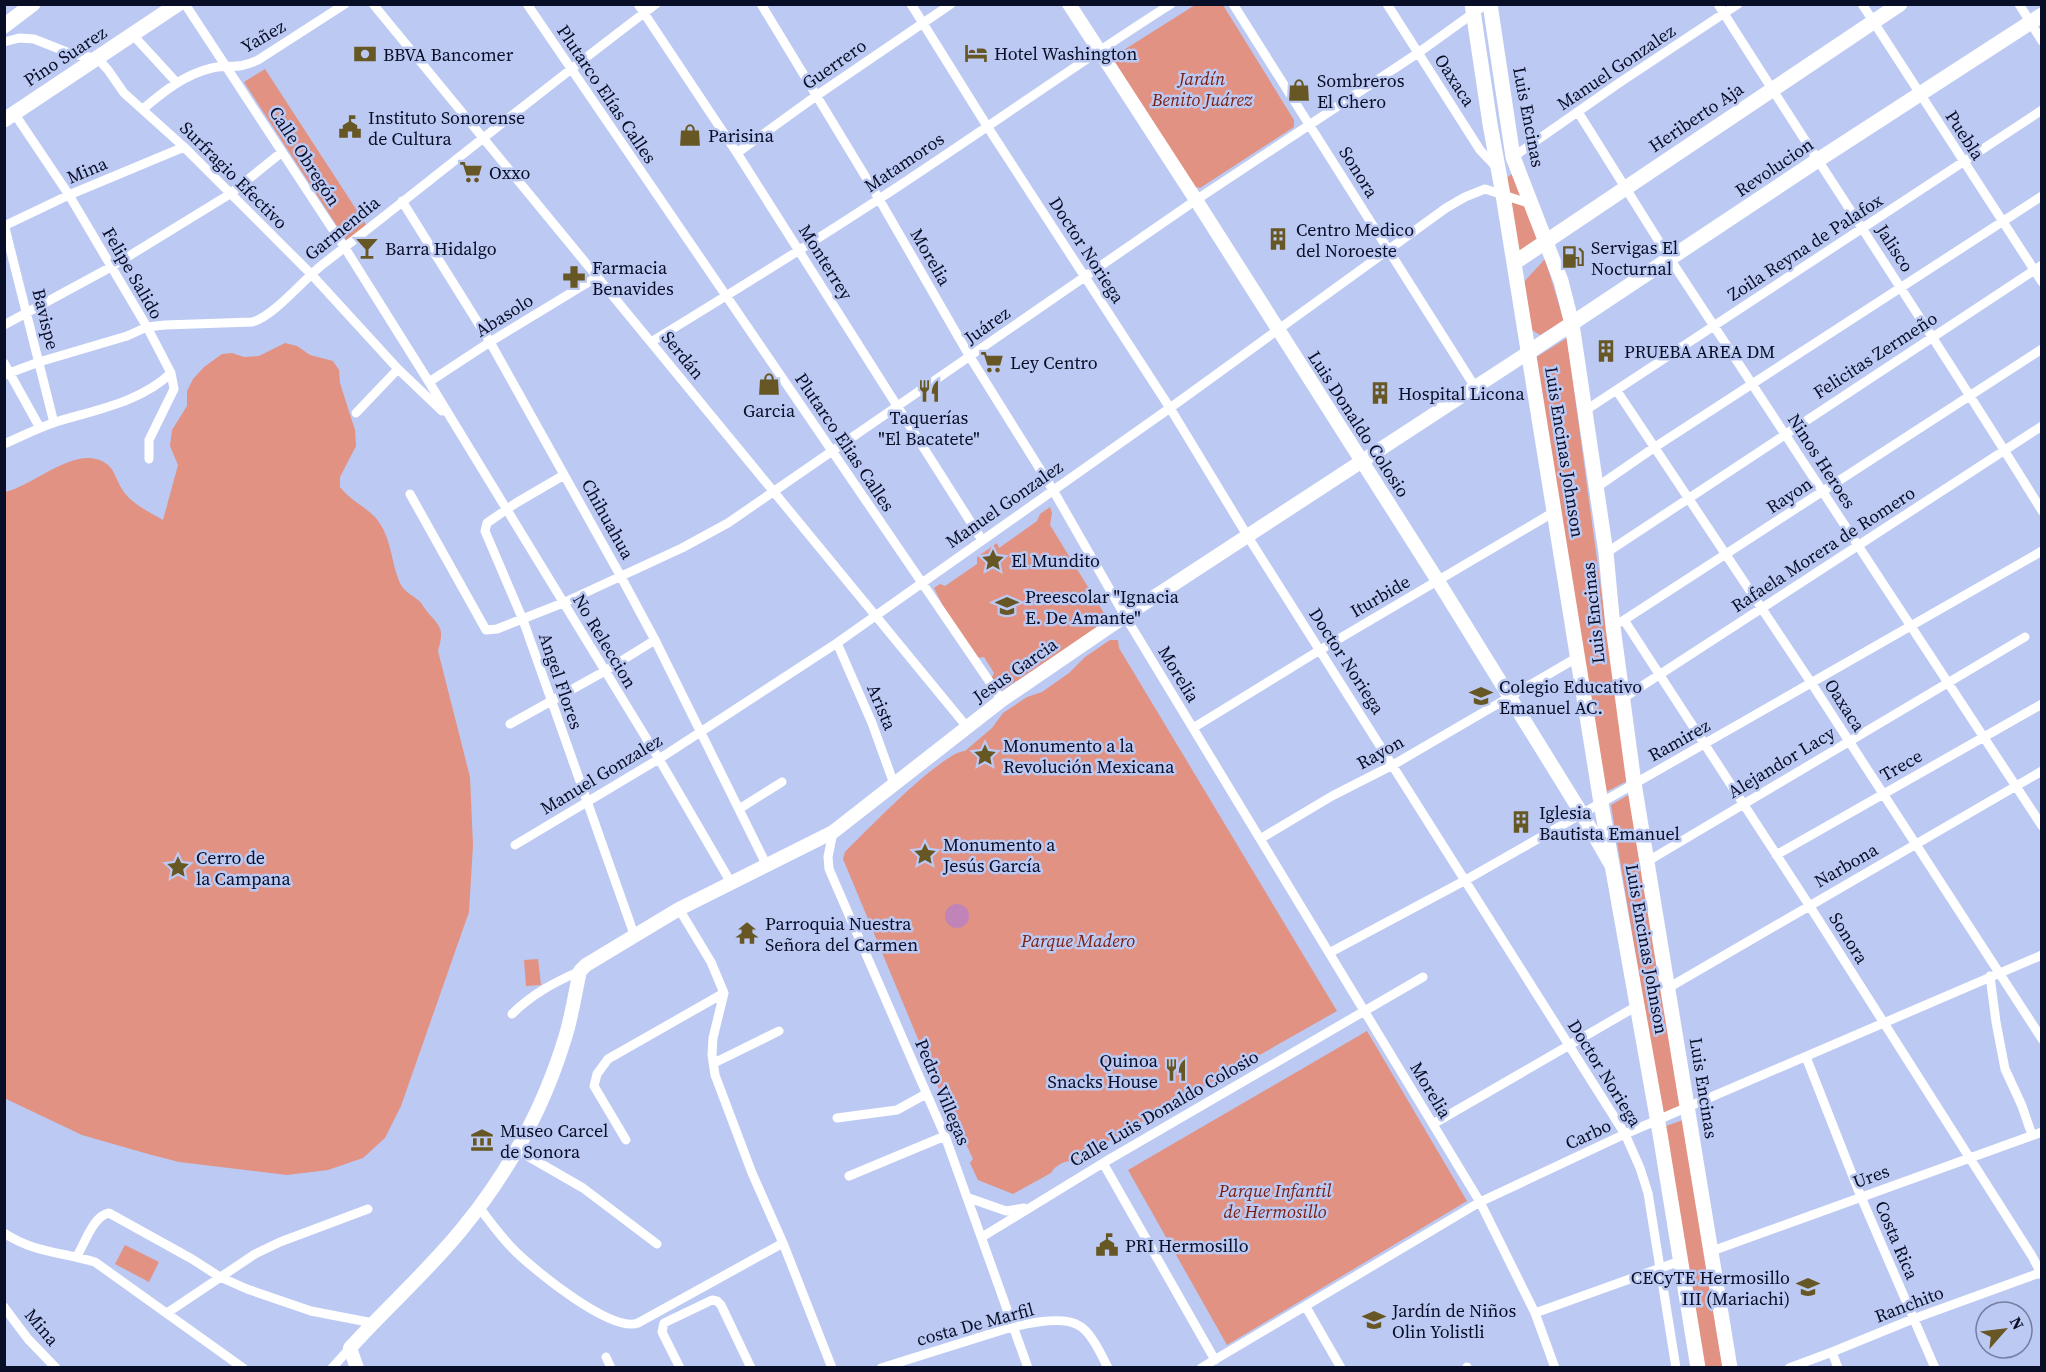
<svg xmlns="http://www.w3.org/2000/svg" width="2046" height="1372" font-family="'Source Serif 4',serif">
	<rect width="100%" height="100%" fill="#bcc9f3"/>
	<path fill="#e29282" d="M1195,5h28l71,115v7l-94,61 -8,-2 -78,-119 -1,-7 6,-7z
		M265,69l102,157 -21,14 -102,-158z
		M1513,173l25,68 -19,15 -16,-75z
		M1545,259l19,62 -24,14 -10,-6 -8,-45z
		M1567,338l60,443 -21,11 -71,-434z
		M285,343l12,3 13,9 23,6 6,9 1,13 15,47 1,16 -16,31v10c10,13 24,19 35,30 18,21 15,45 26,68 4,7 11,10 17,15 5,4 7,10 12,15 13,14 13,17 8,36l32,126 3,68 -4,67 -68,194 -16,32 -22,20 -35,12 -41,5 -108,-13 -31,-8 -66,-19 -78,-37 1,-606c29,-6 74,-51 103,-27 7,6 9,17 14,24 8,14 27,23 41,31l15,-55 -8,-19 2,-16 15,-24v-15l6,-12 11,-12 18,-13 10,-1 12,4 15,-1z
		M1050,507l2,6 -2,12 54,88 8,5 -112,74 -9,-13 3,-6 -10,-16 -7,1 -33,-50 -10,-20 6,-4 5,2 32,-22v-7l20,-14 2,5 38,-27 3,-7z
		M1110,640h8l1,8 218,363 -264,150c-8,-1 -19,5 -22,12l-38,21 -35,-14 -8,-17 3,-4 -7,-15 -4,-1 -14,-32 -105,-252 2,-7c19,-19 98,-101 120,-101l27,-23 11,-15 24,-16 15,-5 27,-19 16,-16z
		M1630,794l51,316 -19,6 -51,-311z
		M538,959l3,26 -15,1 -2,-26z
		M1367,1031l100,170 -240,144 -99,-175z
		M1683,1120l40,247h-21l-39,-240z
		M125,1245l34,17 -10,20 -34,-18z"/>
	<path fill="#c084b8" d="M945 916a12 12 0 1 1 24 0a12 12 0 1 1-24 0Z"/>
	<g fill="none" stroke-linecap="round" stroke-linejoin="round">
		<path stroke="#fff" stroke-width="9" d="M185,4l160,244 84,134 230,377 71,122
			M373,4l594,723
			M527,4l475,696
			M638,4l99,149 245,387
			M761,4l118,195 91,158 83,133 72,126 355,586 55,111 20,55
			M911,4l76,122 183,282 80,132 375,594 15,34 8,25 28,175
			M1233,4l242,383
			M1387,4l93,146 17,18
			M1718,4c107,170 219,336 324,507
			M1862,4l180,278
			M2019,4l23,37
			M133,35l44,48
			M4,42l15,-4 15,1 38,15 23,4 5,3 8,9 16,23 60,54 127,127 87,95 44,42
			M143,109c20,-17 42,-35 69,-41 19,-4 25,2 46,-8l87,-56
			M1578,112l92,147 372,567
			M14,113l55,82 78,132 24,46 3,16 -25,51v19
			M737,153l79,-57 135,-92
			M1513,157l106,-74 119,-79
			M402,201l88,141 130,233 35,65 111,224
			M4,224l50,199
			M4,226l65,-31 115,-48
			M4,325l107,-58 119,-73 52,-42
			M651,342c77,-47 153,-94 228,-143 98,-64 193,-132 292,-195
			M4,363l36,65
			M4,375l35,-13 88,-26 20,-9 18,-2 87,-3c20,-4 52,-43 70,-57 111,-86 221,-176 334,-261
			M429,382l61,-40 107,-65
			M1617,391l195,293 230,355
			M1586,410l456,-300
			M356,413l42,-44
			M4,444c18,-8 34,-16 52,-22 39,-12 85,-20 115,-49
			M564,475l-48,28 -29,20 -2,8 38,89 112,317
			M1597,487l58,-40 387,-251
			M410,494l76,136 11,-1 66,-26 119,-55 46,-25 468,-323 222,-147 68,-49
			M1606,553l436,-288
			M1624,620l185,285 223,351 10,19
			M1621,622l421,-273
			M837,643l35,80 22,61
			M1622,699l420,-273
			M510,724l95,-53 50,-31
			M1193,728l127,-78 234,-138
			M739,809l43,-27
			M833,832l-5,25 1,12 116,267 83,232
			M1260,839l72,-43 61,-31 185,-108
			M515,845l144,-86 178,-116 333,-235 276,-200 19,-11 20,-8 46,15
			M1776,855l266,-151
			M1648,861l377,-224
			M679,909l32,53 13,31 -11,45 -1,17 3,20 37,98 31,70 49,125
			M1329,953l135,-72 578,-330
			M1990,976l6,46 9,47 17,37 10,29
			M1668,988l374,-217
			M512,1014c20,-20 43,-32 68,-43
			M1806,1057l55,140 74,171
			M714,1063l65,-32
			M837,1118l60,-8 29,-16
			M1433,1124l204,-118
			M626,1140l-32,-54 3,-12 11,-15 116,-66
			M517,1150l66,38 74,56
			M1103,1163l112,197
			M849,1176l96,-40
			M969,1198l37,13 18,-3
			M479,1207c11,15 22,30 35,43 20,20 97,83 124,73l145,-80
			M4,1233c30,20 59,19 91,29l148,106
			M982,1237l121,-74 320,-186
			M1712,1251l330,-119
			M77,1256c8,-13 16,-40 32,-43l83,46 28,18 27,12 64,22 62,12
			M4,1307l24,32 28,29
			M1306,1307l35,61
			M167,1313l88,-59 25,-12 88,-33
			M1535,1313l145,-52
			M1832,1352l6,16
			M606,1357l5,11
			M1467,1367v1
			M332,1368l18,-20
			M680,1368l-18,-36 2,-9 48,-23 5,1 4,4 30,63
			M881,1368l131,-41c17,-4 51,-11 66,-2 13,6 24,31 30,43
			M1201,1368l279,-166 145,-68 417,-179
			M1789,1368l43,-16 81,-33 129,-47"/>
		<path stroke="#fff" stroke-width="14" d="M1069,4l127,196 242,381 144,233 28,49
			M357,1368l-7,-20c36,-40 78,-77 112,-119 46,-56 82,-122 103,-191 7,-22 10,-45 15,-67l6,-6 93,-56 154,-77 169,-132 123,-84 404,-264"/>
		<path stroke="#fff" stroke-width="15" d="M1472,4l18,120 13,71 98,608 59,331 38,234
			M1490,4l23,153 48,124 11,43 34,229 7,74 21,156 96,585
			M4,26l29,-22
			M4,120l174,-116
			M1514,263l386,-259
			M1529,352l289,-192 224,-145"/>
	</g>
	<defs>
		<g id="hotel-bare" transform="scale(1.8)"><path d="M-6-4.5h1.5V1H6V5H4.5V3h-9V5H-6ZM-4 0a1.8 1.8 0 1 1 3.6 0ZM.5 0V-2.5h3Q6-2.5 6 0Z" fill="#675724" stroke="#bcc9f3" stroke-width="2.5" paint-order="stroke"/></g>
		<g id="bank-bare" transform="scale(1.8)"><path d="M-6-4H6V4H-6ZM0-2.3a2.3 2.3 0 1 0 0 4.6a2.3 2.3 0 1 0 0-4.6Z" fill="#675724" stroke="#bcc9f3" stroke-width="2.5" paint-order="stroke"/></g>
		<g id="shop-bare" transform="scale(1.8)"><path d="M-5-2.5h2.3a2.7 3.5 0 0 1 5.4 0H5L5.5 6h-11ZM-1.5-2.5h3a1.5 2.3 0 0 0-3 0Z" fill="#675724" stroke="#bcc9f3" stroke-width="2.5" paint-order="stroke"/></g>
		<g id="civic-bare" transform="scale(1.8)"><path d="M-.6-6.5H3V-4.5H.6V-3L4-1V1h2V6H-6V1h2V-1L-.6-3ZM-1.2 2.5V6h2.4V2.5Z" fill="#675724" stroke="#bcc9f3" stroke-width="2.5" paint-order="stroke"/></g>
		<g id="supermarket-bare" transform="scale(1.8)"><path d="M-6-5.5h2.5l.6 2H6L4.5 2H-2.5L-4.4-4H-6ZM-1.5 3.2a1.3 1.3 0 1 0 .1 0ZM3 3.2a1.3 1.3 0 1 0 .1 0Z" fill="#675724" stroke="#bcc9f3" stroke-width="2.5" paint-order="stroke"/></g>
		<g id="building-bare" transform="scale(1.8)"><path d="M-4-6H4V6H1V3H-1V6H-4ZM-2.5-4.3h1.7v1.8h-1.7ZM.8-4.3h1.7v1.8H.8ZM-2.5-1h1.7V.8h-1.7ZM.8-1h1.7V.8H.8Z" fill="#675724" stroke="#bcc9f3" stroke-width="2.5" paint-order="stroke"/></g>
		<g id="bar-bare" transform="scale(1.8)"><path d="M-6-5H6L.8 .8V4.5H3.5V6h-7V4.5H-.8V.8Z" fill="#675724" stroke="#bcc9f3" stroke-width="2.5" paint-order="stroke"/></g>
		<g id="fuel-bare" transform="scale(1.8)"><path d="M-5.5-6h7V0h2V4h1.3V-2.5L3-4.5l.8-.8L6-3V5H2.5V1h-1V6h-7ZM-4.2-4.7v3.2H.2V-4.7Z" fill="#675724" stroke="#bcc9f3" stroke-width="2.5" paint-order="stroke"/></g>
		<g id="pharmacy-bare" transform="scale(1.8)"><path d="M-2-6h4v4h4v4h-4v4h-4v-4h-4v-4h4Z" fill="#675724" stroke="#bcc9f3" stroke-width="2.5" paint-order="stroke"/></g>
		<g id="restaurant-bare" transform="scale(1.8)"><path d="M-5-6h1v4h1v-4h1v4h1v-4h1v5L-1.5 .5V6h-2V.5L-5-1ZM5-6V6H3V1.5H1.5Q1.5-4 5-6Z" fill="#675724" stroke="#bcc9f3" stroke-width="2.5" paint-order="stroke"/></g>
		<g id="sight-bare" transform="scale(1.8)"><path d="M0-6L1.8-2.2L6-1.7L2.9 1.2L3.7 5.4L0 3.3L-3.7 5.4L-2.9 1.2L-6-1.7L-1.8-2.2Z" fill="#675724" stroke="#bcc9f3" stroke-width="2.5" paint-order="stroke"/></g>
		<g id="school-bare" transform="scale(1.8)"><path d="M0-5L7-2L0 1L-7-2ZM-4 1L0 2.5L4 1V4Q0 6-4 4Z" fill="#675724" stroke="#bcc9f3" stroke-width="2.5" paint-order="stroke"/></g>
		<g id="temple-bare" transform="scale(1.8)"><path d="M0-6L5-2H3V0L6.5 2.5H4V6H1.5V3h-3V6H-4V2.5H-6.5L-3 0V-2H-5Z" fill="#675724" stroke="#bcc9f3" stroke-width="2.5" paint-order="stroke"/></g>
		<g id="museum-bare" transform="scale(1.8)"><path d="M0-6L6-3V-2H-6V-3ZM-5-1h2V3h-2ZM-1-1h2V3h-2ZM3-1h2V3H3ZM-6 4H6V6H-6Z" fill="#675724" stroke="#bcc9f3" stroke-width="2.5" paint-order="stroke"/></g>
	</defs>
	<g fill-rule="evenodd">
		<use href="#hotel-bare" x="976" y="53"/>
		<use href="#bank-bare" x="365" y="54"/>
		<use href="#shop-bare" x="1299" y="90"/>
		<use href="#civic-bare" x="350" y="127"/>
		<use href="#shop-bare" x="690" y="135"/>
		<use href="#supermarket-bare" x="471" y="172"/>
		<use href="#building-bare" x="1278" y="239"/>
		<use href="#bar-bare" x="367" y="248"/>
		<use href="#fuel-bare" x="1573" y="257"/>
		<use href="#pharmacy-bare" x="574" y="277"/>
		<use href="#building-bare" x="1606" y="351"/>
		<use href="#supermarket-bare" x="992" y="362"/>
		<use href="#shop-bare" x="769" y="384"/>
		<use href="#restaurant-bare" x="929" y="391"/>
		<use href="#building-bare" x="1380" y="393"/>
		<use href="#sight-bare" x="993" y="560"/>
		<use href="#school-bare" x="1007" y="606"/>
		<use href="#school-bare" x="1481" y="696"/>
		<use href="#sight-bare" x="985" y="755"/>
		<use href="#building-bare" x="1521" y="822"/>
		<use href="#sight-bare" x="925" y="854"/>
		<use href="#sight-bare" x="178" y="867"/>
		<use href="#temple-bare" x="747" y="933"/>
		<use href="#restaurant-bare" x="1176" y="1070"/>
		<use href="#museum-bare" x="482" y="1140"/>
		<use href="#civic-bare" x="1107" y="1245"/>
		<use href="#school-bare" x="1808" y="1287"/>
		<use href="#school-bare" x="1374" y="1320"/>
	</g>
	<g text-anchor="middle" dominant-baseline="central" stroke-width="5" stroke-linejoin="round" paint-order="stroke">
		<g font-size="18" fill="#090e27" stroke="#bcc9f3">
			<text transform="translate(263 36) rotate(-30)">Yañez</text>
			<text transform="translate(65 56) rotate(-33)">Pino Suarez</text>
			<text transform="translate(834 64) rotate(-35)">Guerrero</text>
			<text transform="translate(1616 67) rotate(-34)">Manuel Gonzalez</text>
			<text transform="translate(1455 80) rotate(57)">Oaxaca</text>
			<text transform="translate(607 94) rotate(56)">Plutarco Elías Calles</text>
			<text transform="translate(1529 117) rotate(79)">Luis Encinas</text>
			<text transform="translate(1696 117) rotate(-34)">Heriberto Aja</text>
			<text transform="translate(1965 135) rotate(57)">Puebla</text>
			<text transform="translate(305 156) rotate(57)">Calle Obregón</text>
			<text transform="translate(904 162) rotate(-34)">Matamoros</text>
			<text transform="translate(1774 167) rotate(-34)">Revolucion</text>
			<text transform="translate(87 170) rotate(-23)">Mina</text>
			<text transform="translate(1359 172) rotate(58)">Sonora</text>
			<text transform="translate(234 175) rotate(45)">Surfragio Efectivo</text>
			<text transform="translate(342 228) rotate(-39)">Garmendia</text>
			<text transform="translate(1805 247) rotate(-33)">Zoila Reyna de Palafox</text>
			<text transform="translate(1895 248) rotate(57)">Jalisco</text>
			<text transform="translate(1087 250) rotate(57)">Doctor Noriega</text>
			<text transform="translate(931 257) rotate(60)">Morelia</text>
			<text transform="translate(826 262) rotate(58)">Monterrey</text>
			<text transform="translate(133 273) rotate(60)">Felipe Salido</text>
			<text transform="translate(504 315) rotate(-32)">Abasolo</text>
			<text transform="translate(46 319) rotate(76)">Bavispe</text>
			<text transform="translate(987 325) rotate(-35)">Juárez</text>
			<text transform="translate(683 355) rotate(51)">Serdán</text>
			<text transform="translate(1875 355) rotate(-33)">Felicitas Zermeño</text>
			<text transform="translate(1359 424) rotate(57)">Luis Donaldo Colosio</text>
			<text transform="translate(845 442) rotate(56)">Plutarco Elias Calles</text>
			<text transform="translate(1565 452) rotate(81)">Luis Encinas Johnson</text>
			<text transform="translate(1822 461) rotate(57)">Ninos Heroes</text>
			<text transform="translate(1789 495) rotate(-33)">Rayon</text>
			<text transform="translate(1004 504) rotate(-35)">Manuel Gonzalez</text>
			<text transform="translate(608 519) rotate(61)">Chihuahua</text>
			<text transform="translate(1823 549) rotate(-33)">Rafaela Morera de Romero</text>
			<text transform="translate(1380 596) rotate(-30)">Iturbide</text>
			<text transform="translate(1593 613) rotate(-96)">Luis Encinas</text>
			<text transform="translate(605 641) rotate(59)">No Releccion</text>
			<text transform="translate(1347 661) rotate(57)">Doctor Noriega</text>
			<text transform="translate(1015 670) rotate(-35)">Jesus Garcia</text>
			<text transform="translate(1179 674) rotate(59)">Morelia</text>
			<text transform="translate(561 681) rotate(71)">Angel Flores</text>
			<text transform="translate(1845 705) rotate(57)">Oaxaca</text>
			<text transform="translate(882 707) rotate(67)">Arista</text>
			<text transform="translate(1679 740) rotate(-29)">Ramirez</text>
			<text transform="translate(1380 752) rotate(-29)">Rayon</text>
			<text transform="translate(1781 762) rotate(-31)">Alejandor Lacy</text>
			<text transform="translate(1901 765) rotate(-30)">Trece</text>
			<text transform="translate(601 774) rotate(-31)">Manuel Gonzalez</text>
			<text transform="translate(1846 865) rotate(-30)">Narbona</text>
			<text transform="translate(1849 938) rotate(58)">Sonora</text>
			<text transform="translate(1647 949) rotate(80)">Luis Encinas Johnson</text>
			<text transform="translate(1605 1073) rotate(58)">Doctor Noriega</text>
			<text transform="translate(1704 1088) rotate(81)">Luis Encinas</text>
			<text transform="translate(1431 1090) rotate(59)">Morelia</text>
			<text transform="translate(943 1092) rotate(67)">Pedro Villegas</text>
			<text transform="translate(1164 1108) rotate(-30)">Calle Luis Donaldo Colosio</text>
			<text transform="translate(1588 1134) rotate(-25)">Carbo</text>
			<text transform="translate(1871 1176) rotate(-20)">Ures</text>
			<text transform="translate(1897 1240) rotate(67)">Costa Rica</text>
			<text transform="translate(1909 1304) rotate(-21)">Ranchito</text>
			<text transform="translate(975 1324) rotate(-15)">costa De Marfil</text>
			<text transform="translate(42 1327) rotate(50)">Mina</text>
		</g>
		<g font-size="18" fill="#090e27" stroke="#bcc9f3" text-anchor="start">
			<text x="994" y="53">Hotel Washington</text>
			<text x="383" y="54">BBVA Bancomer</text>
			<text x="1317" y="80">Sombreros<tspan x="1317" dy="21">El Chero</tspan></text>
			<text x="368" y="117">Instituto Sonorense<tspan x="368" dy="21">de Cultura</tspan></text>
			<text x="708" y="135">Parisina</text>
			<text x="489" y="172">Oxxo</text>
			<text x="1296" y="229">Centro Medico<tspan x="1296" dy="21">del Noroeste</tspan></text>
			<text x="1591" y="247">Servigas El<tspan x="1591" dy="21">Nocturnal</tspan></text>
			<text x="385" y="248">Barra Hidalgo</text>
			<text x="592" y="267">Farmacia<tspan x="592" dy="21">Benavides</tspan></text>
			<text x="1624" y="351">PRUEBA AREA DM</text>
			<text x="1010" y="362">Ley Centro</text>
			<text x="1398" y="393">Hospital Licona</text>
			<text x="769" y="410" text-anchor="middle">Garcia</text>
			<text x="929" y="417" text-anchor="middle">Taquerías<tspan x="929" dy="21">"El Bacatete"</tspan></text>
			<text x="1011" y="560">El Mundito</text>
			<text x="1025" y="596">Preescolar "Ignacia<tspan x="1025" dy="21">E. De Amante"</tspan></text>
			<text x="1499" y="686">Colegio Educativo<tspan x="1499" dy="21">Emanuel AC.</tspan></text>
			<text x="1003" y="745">Monumento a la<tspan x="1003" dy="21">Revolución Mexicana</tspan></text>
			<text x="1539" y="812">Iglesia<tspan x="1539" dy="21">Bautista Emanuel</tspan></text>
			<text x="943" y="844">Monumento a<tspan x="943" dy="21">Jesús García</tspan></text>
			<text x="196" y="857">Cerro de<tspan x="196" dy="21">la Campana</tspan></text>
			<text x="765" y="923">Parroquia Nuestra<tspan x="765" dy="21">Señora del Carmen</tspan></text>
			<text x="1158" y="1060" text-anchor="end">Quinoa<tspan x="1158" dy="21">Snacks House</tspan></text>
			<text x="500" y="1130">Museo Carcel<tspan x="500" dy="21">de Sonora</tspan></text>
			<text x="1125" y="1245">PRI Hermosillo</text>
			<text x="1790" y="1277" text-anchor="end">CECyTE Hermosillo<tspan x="1790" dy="21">III (Mariachi)</tspan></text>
			<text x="1392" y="1310">Jardín de Niños<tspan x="1392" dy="21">Olin Yolistli</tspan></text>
		</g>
		<g font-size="18" font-style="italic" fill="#7b1c0d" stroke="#bcc9f3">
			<text x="1202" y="78">Jardín<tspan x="1202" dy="21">Benito Juárez</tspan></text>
			<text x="1078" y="940">Parque Madero</text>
			<text x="1275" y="1190">Parque Infantil<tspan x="1275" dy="21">de Hermosillo</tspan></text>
		</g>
	</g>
	<rect width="2046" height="1372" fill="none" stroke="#090e27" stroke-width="12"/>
	<g transform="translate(2004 1330) rotate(62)"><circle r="28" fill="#bcc9f3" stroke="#747ea1" stroke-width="1.5"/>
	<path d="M0-4.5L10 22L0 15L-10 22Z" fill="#675724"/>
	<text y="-9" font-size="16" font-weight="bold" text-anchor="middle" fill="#090e27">N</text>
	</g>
</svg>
